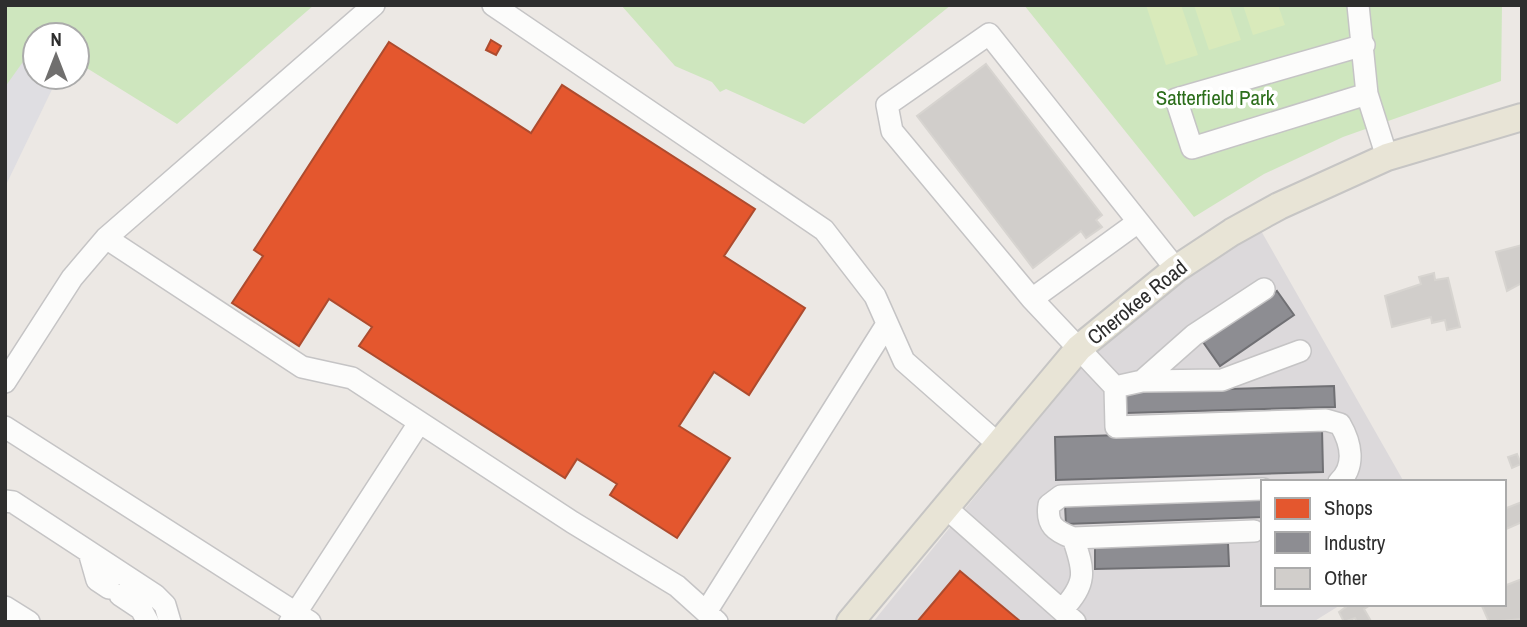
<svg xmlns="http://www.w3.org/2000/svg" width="1527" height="627" font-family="'Archivo Narrow',sans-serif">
	<rect width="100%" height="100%" fill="#ece8e4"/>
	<path fill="#dcd9db" d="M1260,229l144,253h-141v122h79l-29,18h-440l200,-246 52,-53 89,-66z"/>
	<path fill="#dfdee2" d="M5,5l72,30h-42v42h23l-53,110z"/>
	<path fill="#cee6be" d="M5,5h309l-137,119 -100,-62v-27h-42v10l-30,42z
		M621,5h330l-147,119 -78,-35 -6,3 -8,-10 -37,-16z
		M1024,5h478l-1,76 -158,56 -79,37 -70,43z"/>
	<path fill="#d9eabb" d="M1146,5h35l17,50 -32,10z
		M1194,5h35l12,35 -32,10z
		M1243,5h35l7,20 -32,10z"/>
	<path fill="#e4572e" stroke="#ad4b2e" stroke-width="2" d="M491,40l10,6 -5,9 -10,-5z
		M389,42l142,91 31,-48 193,124 -31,47 81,52 -56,87 -35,-23 -35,54 51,32 -53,80 -67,-43 7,-11 -40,-25 -12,19 -206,-132 13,-19 -43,-28 -30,47 -67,-43 31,-47 -9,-6z
		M960,571l61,51h-104z"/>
	<path fill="#8d8d92" stroke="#707074" stroke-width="2" d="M1277,291l17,24 -74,51 -17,-24z
		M1334,386l1,21 -209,6 -1,-21z
		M1322,429l1,43 -267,8 -1,-43z
		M1263,498v19l-197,7 -1,-19z
		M1228,543l1,23 -134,3v-22z"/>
	<path fill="#d1cecb" stroke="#d7d4d0" stroke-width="2" d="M986,64l116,151 -6,5 6,7 -16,11 -5,-7 -48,37 -116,-152z
		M1522,245v38l-15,8 -11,-39z
		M1434,273l1,7 13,-2 12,49 -13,3 -2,-10 -13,3 -1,-6 -39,10 -7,-31 36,-12 -2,-7z
		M1517,454l4,10 -9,4 -4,-11z
		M1522,502v20l-18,8v-21z
		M1522,579v40l-33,3 -7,-16 22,-2v-18z
		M1350,604h22l-8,5 7,12 -14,1 -2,-4 -11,4 -5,-10z"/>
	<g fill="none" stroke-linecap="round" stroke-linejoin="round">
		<g stroke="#c5c4c5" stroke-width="24">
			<path id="minor" d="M493,5l331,225 51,66 29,65 93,82
				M1358,5l9,89 20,63
				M1364,45l-188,54 16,49 175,-54
				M106,238l196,129 50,11 220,144 105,64 40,36
				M1176,269l-187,-235 -102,71 5,26 140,168 83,88 27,-6 80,-1 78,-29
				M1032,299l106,-77
				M1142,381l52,-46 70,-46
				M5,382l67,-104 34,-40 268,-233
				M1115,387l1,40 210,-7 14,4c11,19 16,42 -1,58
				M5,427l305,195
				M5,501l8,1 142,93 10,10 5,17
				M945,507l130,115
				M1254,531l-181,7c-18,-7 -27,-13 -24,-33l12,-9 202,-7
				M89,552l8,28 12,8
				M120,595l21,14 7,13
				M5,607l24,15
				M1062,610c25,-27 23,-38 11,-72
				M706,612l181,-288
				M290,622l129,-199"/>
		</g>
		<g stroke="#c6c5c4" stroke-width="30">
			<path id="major" d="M850,622l229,-274 97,-79 56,-37 47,-26 108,-49 135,-40"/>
		</g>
		<use href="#minor" stroke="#fcfcfb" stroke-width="21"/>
		<use href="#major" stroke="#e8e4d6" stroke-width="26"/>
	</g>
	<g text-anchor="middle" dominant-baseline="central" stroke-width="7" stroke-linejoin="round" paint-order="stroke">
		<g font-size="21" fill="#2c6e1b" stroke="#fff">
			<text x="1215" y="97">Satterfield Park</text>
		</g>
		<g font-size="21" fill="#2e2e2e" stroke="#fff">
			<text transform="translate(1137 302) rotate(-39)">Cherokee Road</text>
		</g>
	</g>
	<rect width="1527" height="627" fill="none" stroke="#2e2e2e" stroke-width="14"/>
	<rect x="1261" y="480" width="245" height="126" fill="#ffffff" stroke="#ababab" stroke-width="2"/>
	<rect x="1275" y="498" width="35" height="21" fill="#e4572e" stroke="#ababab" stroke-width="2"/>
	<text x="1324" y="515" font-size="21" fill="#2e2e2e">Shops</text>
	<rect x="1275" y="532" width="35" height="21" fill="#8d8d92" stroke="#ababab" stroke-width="2"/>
	<text x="1324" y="550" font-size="21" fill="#2e2e2e">Industry</text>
	<rect x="1275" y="568" width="35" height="21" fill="#d1cecb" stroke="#ababab" stroke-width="2"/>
	<text x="1324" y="585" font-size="21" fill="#2e2e2e">Other</text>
	<g transform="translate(56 56)"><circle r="33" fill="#ffffff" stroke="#ababab" stroke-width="2"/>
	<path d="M0-5L12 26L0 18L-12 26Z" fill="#706f6e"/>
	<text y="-10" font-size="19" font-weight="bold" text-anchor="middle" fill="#2e2e2e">N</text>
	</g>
</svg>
